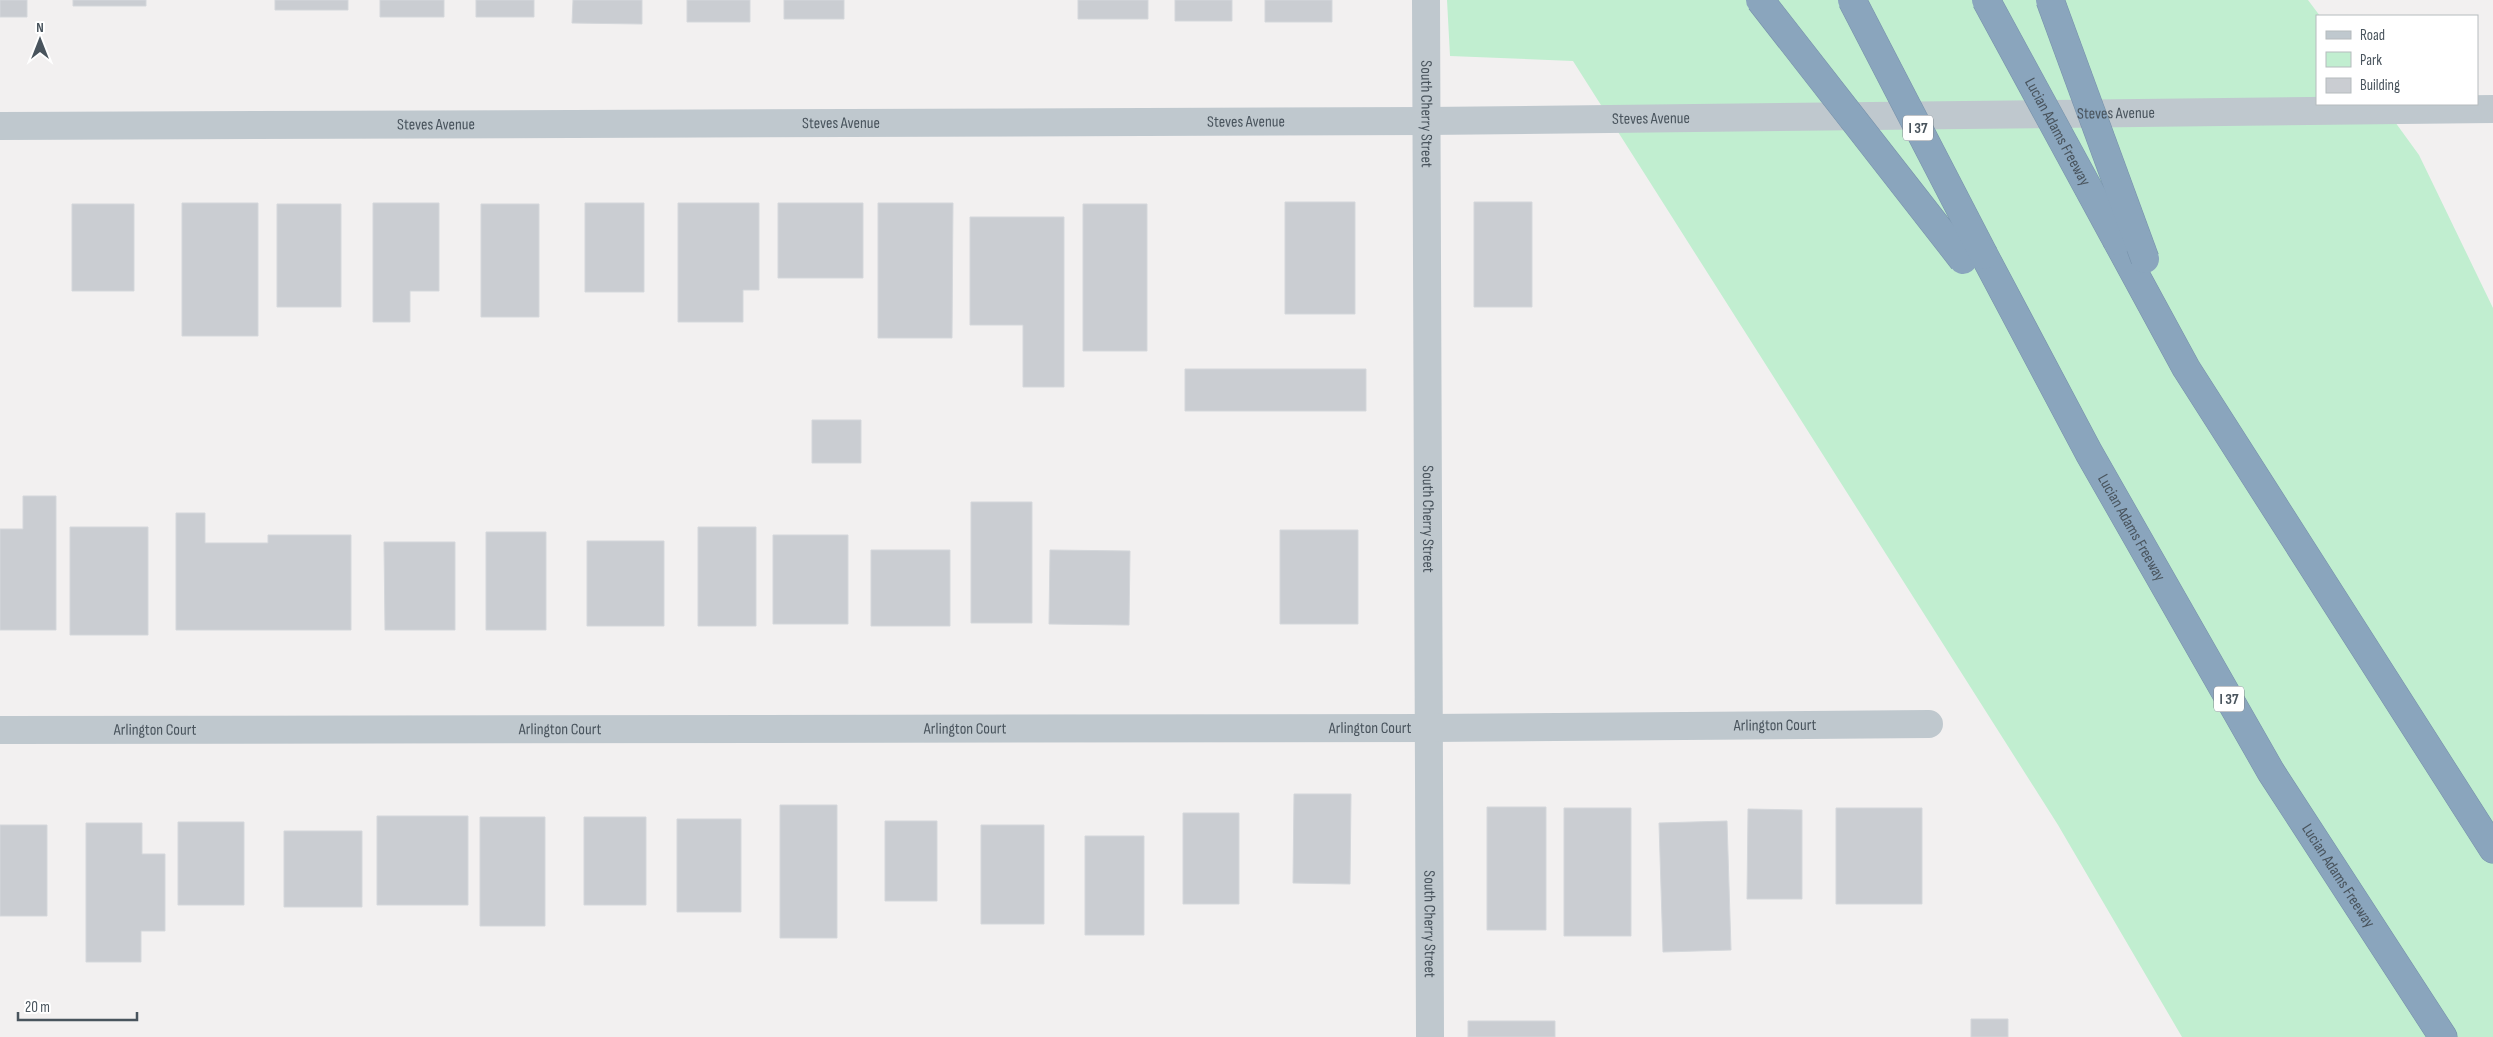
<svg xmlns="http://www.w3.org/2000/svg" width="2493" height="1037" font-family="'Sofia Sans Condensed',sans-serif">
	<rect width="100%" height="100%" fill="#f2f0f0"/>
	<path fill="#c1eed0" d="M1447,0h861l12,16h-3v88h65l37,51 74,153v729h-311l-124,-212 -485,-764 -123,-5z"/>
	<path fill="#cacdd2" stroke="#d4d7db" d="M0,0h27v17h-27z
		M73,0h73v6h-73z
		M275,0h73v10h-73z
		M380,0h64v17h-64z
		M476,0h58v17h-58z
		M573,0h69v24l-70,-1z
		M687,0h63v22h-63z
		M784,0h60v19h-60z
		M1078,0h70v19h-70z
		M1175,0h57v21h-57z
		M1265,0h67v22h-67z
		M1285,202h70v112h-70z
		M1474,202h58v105h-58z
		M182,203h76v133h-76z
		M373,203h66v88h-29v31h-37z
		M585,203h59v89h-59z
		M678,203h81v87h-16v32h-65z
		M778,203h85v75h-85z
		M878,203h75l-1,135h-74z
		M72,204h62v87h-62z
		M277,204h64v103h-64z
		M481,204h58v113h-58z
		M1083,204h64v147h-64z
		M970,217h94v170h-41v-62h-53z
		M1185,369h181v42h-181z
		M812,420h49v43h-49z
		M23,496h33v134h-56v-101h23z
		M971,502h61v121h-61z
		M176,513h29v30h63v-8h83v95h-175z
		M70,527h78v108h-78z
		M698,527h58v99h-58z
		M1280,530h78v94h-78z
		M486,532h60v98h-60z
		M773,535h75v89h-75z
		M587,541h77v85h-77z
		M384,542h71v88h-70z
		M871,550h79v76h-79z
		M1050,550l80,1 -1,74 -80,-1z
		M1294,794h57l-1,90 -57,-1z
		M780,805h57v133h-57z
		M1487,807h59v123h-59z
		M1564,808h67v128h-67z
		M1836,808h86v96h-86z
		M1748,809l54,1v89h-55z
		M1183,813h56v91h-56z
		M377,816h91v89h-91z
		M480,817h65v109h-65z
		M584,817h62v88h-62z
		M677,819h64v93h-64z
		M885,821h52v80h-52z
		M1727,821l4,129 -68,2 -4,-129z
		M178,822h66v83h-66z
		M86,823h56v31h23v77h-24v31h-55z
		M0,825h47v91h-47z
		M981,825h63v99h-63z
		M284,831h78v76h-78z
		M1085,836h59v99h-59z
		M1971,1019h37v18h-37z
		M1468,1021h87v16h-87z"/>
	<g fill="none" stroke-linecap="round" stroke-linejoin="round">
		<g stroke="#7590a9" stroke-width="29">
			<g id="motorway">
				<path d="M2117,241l69,127 307,481"/>
				<path id="s4" d="M1984,255l105,198 182,319 172,265"/>
			</g>
		</g>
		<g stroke="#bfc8ce" stroke-width="28">
			<path id="s1" d="M1426,0l4,1037"/>
			<path id="s2" d="M0,730l1430,-2 499,-4"/>
		</g>
		<path stroke="#bfc8ce" stroke-width="28" id="s3" d="M0,126l1427,-5 1066,-12"/>
		<use href="#motorway" stroke="#8aa5bd" stroke-width="28"/>
		<g stroke="#7590a9" stroke-width="29" stroke-linecap="butt">
			<g id="motorway-bridge">
				<path d="M1760,0l203,260"/>
				<path d="M1852,0l132,255"/>
				<path id="s5" d="M1986,0l131,241"/>
				<path d="M2050,0l95,259"/>
			</g>
		</g>
		<use href="#motorway-bridge" stroke="#8aa5bd" stroke-width="28"/>
	</g>
	<g text-anchor="middle" dominant-baseline="central" stroke-width="4" stroke-linejoin="round" paint-order="stroke">
		<g fill="#fff" stroke="#80878e" stroke-width="1">
			<rect x="1903" y="115.5" width="30" height="25" rx="4"/>
			<rect x="2214" y="686.5" width="30" height="25" rx="4"/>
		</g>
		<g font-size="15" font-weight="bold" fill="#49545d">
			<text x="1918" y="128">I 37</text>
			<text x="2229" y="699">I 37</text>
		</g>
		<g font-size="16" fill="#49545d" stroke="#fff">
			<text stroke="none"><textPath href="#s3" startOffset="2116">Steves Avenue</textPath></text>
			<text stroke="none"><textPath href="#s1" startOffset="114">South Cherry Street</textPath></text>
			<text stroke="none"><textPath href="#s3" startOffset="1651">Steves Avenue</textPath></text>
			<text stroke="none"><textPath href="#s3" startOffset="1246">Steves Avenue</textPath></text>
			<text stroke="none"><textPath href="#s3" startOffset="841">Steves Avenue</textPath></text>
			<text stroke="none"><textPath href="#s3" startOffset="436">Steves Avenue</textPath></text>
			<text stroke="none"><textPath href="#s5" startOffset="150">Lucian Adams Freeway</textPath></text>
			<text stroke="none"><textPath href="#s1" startOffset="519">South Cherry Street</textPath></text>
			<text stroke="none"><textPath href="#s4" startOffset="310">Lucian Adams Freeway</textPath></text>
			<text stroke="none"><textPath href="#s2" startOffset="1775">Arlington Court</textPath></text>
			<text stroke="none"><textPath href="#s2" startOffset="965">Arlington Court</textPath></text>
			<text stroke="none"><textPath href="#s2" startOffset="1370">Arlington Court</textPath></text>
			<text stroke="none"><textPath href="#s2" startOffset="560">Arlington Court</textPath></text>
			<text stroke="none"><textPath href="#s2" startOffset="155">Arlington Court</textPath></text>
			<text stroke="none"><textPath href="#s4" startOffset="715">Lucian Adams Freeway</textPath></text>
			<text stroke="none"><textPath href="#s1" startOffset="924">South Cherry Street</textPath></text>
		</g>
	</g>
	<rect x="2316" y="15" width="162" height="90" fill="#ffffff" stroke="#b6bbbe"/>
	<rect x="2326" y="31" width="25" height="8" fill="#bfc8ce" stroke="#b6bbbe"/>
	<text x="2360" y="40" font-size="15" fill="#49545d">Road</text>
	<rect x="2326" y="52" width="25" height="15" fill="#c1eed0" stroke="#b6bbbe"/>
	<text x="2360" y="65" font-size="15" fill="#49545d">Park</text>
	<rect x="2326" y="78" width="25" height="15" fill="#cacdd2" stroke="#b6bbbe"/>
	<text x="2360" y="90" font-size="15" fill="#49545d">Building</text>
	<g transform="translate(40 40)" stroke="#ffffff" stroke-width="4" paint-order="stroke">
	<path d="M0-4L9 19L0 12L-9 19Z" fill="#49545d"/>
	<text y="-8" font-size="14" font-weight="bold" text-anchor="middle" fill="#49545d">N</text>
	</g>
	<path d="M18 1012v8h119v-8" fill="none" stroke="#49545d" stroke-width="2.5"/>
	<text x="25" y="1012" font-size="15" fill="#49545d" stroke="#ffffff" stroke-width="4" paint-order="stroke">20 m</text>
</svg>
